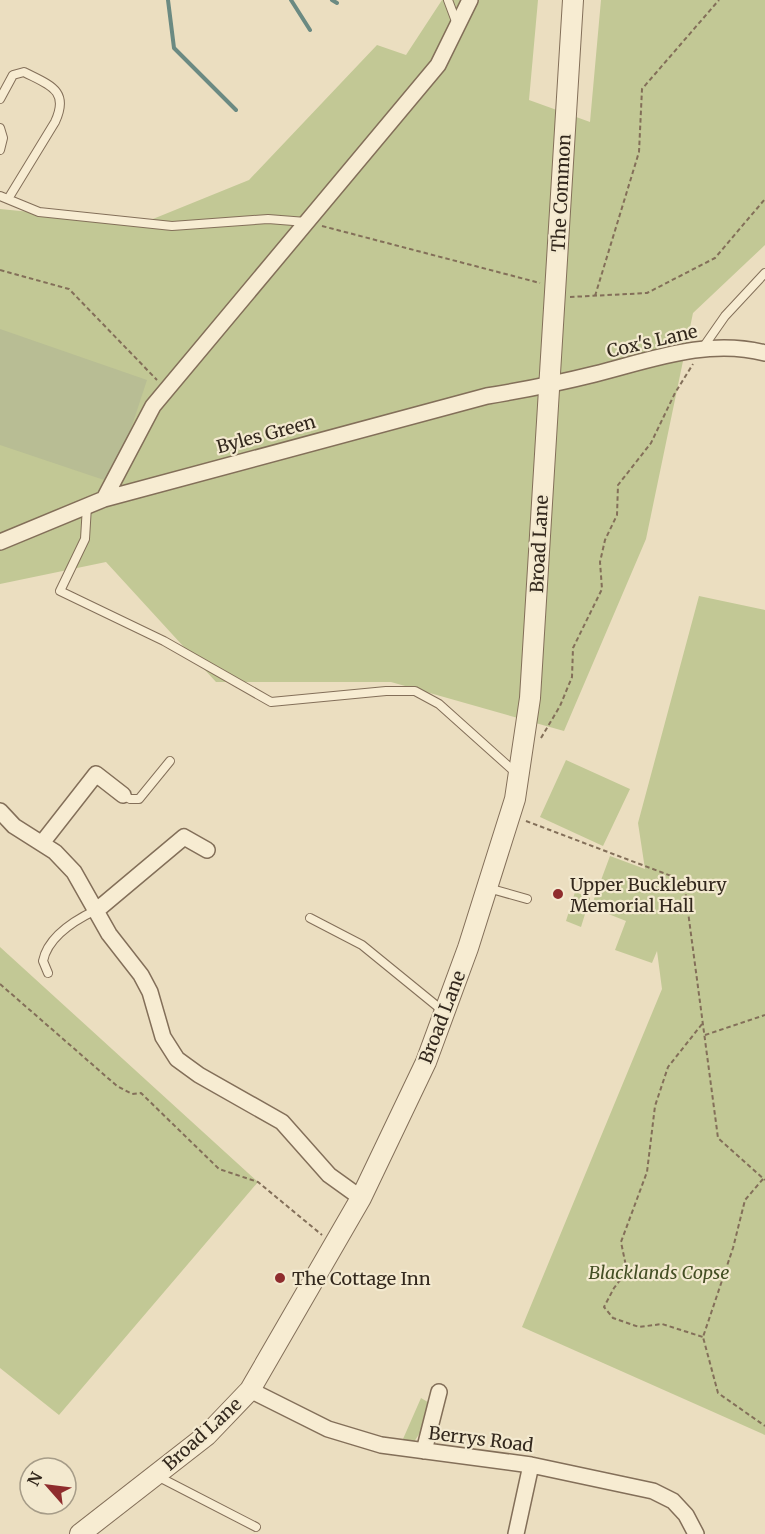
<svg xmlns="http://www.w3.org/2000/svg" width="765" height="1534" font-family="Merriweather,serif">
	<rect width="100%" height="100%" fill="#ebdec0"/>
	<path fill="#c2c895" d="M442,0h96l-9,100 61,22 11,-122h164v245l-72,68 -47,226 -82,192 -173,-49h-175l-110,-120 -106,22v-375l143,14 106,-43 128,-135 29,10z
		M699,596l66,14v825l-243,-108 140,-338 -5,-38 -5,12 -37,-13 11,-29 -35,-14 19,-51 35,13 -7,-46z
		M566,760l64,29 -27,57 -63,-29z
		M575,892l15,6 -9,29 -15,-6z
		M0,947l258,235 -199,233 -59,-47z
		M421,1398l10,6 -10,27 -7,11 -11,-3z"/>
	<path fill="#b8bd94" d="M0,329l147,51 -34,103 -113,-38z"/>
	<g fill="none" stroke-linecap="round" stroke-linejoin="round">
		<path stroke="#6b8a82" stroke-width="4" d="M168,0l6,48 62,62
			M291,0l19,30
			M332,0l5,3"/>
		<g stroke="#836f59" stroke-width="10">
			<path id="service" d="M448,0l9,24
				M0,99l13,-24 11,-3c25,13 46,18 31,50l-47,77
				M0,128l3,10 -3,12
				M0,196l39,16 133,14 96,-7 38,3
				M702,349l23,-33 40,-43
				M87,506l-2,33 -25,52 104,50 107,61 115,-11h29l24,13 77,69
				M123,795l7,4h9l31,-38
				M488,888l39,11
				M310,918l52,27 81,66
				M48,973l-5,-12c5,-25 32,-41 53,-51
				M157,1476l99,51"/>
		</g>
		<g stroke="#836f59" stroke-width="18">
			<path id="minor" d="M104,499l49,-93 285,-341 32,-65
				M0,542l104,-43 383,-103c37,-6 72,-13 108,-22 56,-14 112,-36 170,-21
				M0,811l14,15 41,26 19,20 35,62 32,41 9,17 13,45 14,22 22,16 83,47 47,53 32,23
				M42,843l54,-69 27,21
				M97,910l87,-73 23,13
				M250,1390l78,39 53,16 150,20 122,26 20,10 13,14 10,19
				M424,1451l15,-59
				M516,1534l15,-69"/>
		</g>
		<g stroke="#836f59" stroke-width="22">
			<path id="tertiary" d="M80,1534l127,-99 43,-45 111,-192 65,-136 42,-114 47,-149 15,-101 43,-698"/>
		</g>
		<path stroke="#836f59" stroke-width="2" stroke-dasharray="4.5 3" stroke-linecap="butt" d="M322,226l218,57
			M0,270l69,19 88,91
			M595,296l44,-144 3,-63 77,-89
			M570,297l77,-4 68,-35 50,-59
			M541,738l19,-32 12,-29 1,-29 29,-59 -2,-27 5,-22 12,-25 1,-30 33,-42 24,-50 18,-29
			M526,821l148,56 11,12 33,249 47,42
			M0,984l117,102 15,8 9,-1 78,76 39,13 64,53
			M702,1024l-34,43 -13,39 -8,66 -26,70 6,29 -13,17 -10,19 9,11 26,9 23,-3 41,13
			M705,1035l60,-20
			M763,1179l-18,21 -12,48 -30,89 15,56 47,33"/>
		<use href="#service" stroke="#f7ecd2" stroke-width="8"/>
		<use href="#minor" stroke="#f7ecd2" stroke-width="15"/>
		<use href="#tertiary" stroke="#f7ecd2" stroke-width="20"/>
	</g>
	<g fill="#8f2c2d" stroke="#f3e9cf" stroke-width="2">
		<circle cx="558" cy="894" r="6"/>
		<circle cx="280" cy="1278" r="6"/>
	</g>
	<g text-anchor="middle" dominant-baseline="central" stroke-width="4.5" stroke-linejoin="round" paint-order="stroke">
		<g font-size="18" fill="#33281d" stroke="#f3e9cf">
			<text transform="translate(561 193) rotate(-87)">The Common</text>
			<text transform="translate(652 341) rotate(-13)">Cox's Lane</text>
			<text transform="translate(266 434) rotate(-15)">Byles Green</text>
			<text transform="translate(539 544) rotate(-87)">Broad Lane</text>
			<text transform="translate(442 1017) rotate(-69)">Broad Lane</text>
			<text transform="translate(202 1434) rotate(-42)">Broad Lane</text>
			<text transform="translate(481 1439) rotate(7)">Berrys Road</text>
		</g>
		<g font-size="18" fill="#33281d" stroke="#f3e9cf" text-anchor="start">
			<text x="570" y="884">Upper Bucklebury<tspan x="570" dy="21">Memorial Hall</tspan></text>
			<text x="292" y="1278">The Cottage Inn</text>
		</g>
		<g font-size="18" font-style="italic" fill="#444f24" stroke="#f3e9cf">
			<text x="659" y="1272">Blacklands Copse</text>
		</g>
	</g>
	<g transform="translate(48 1486) rotate(298)"><circle r="28" fill="#f3e9cf" stroke="#a69c88" stroke-width="1.5"/>
	<path d="M0-4.5L10 22L0 15L-10 22Z" fill="#8f2c2d"/>
	<text y="-9" font-size="16" font-weight="bold" text-anchor="middle" fill="#33281d">N</text>
	</g>
</svg>
